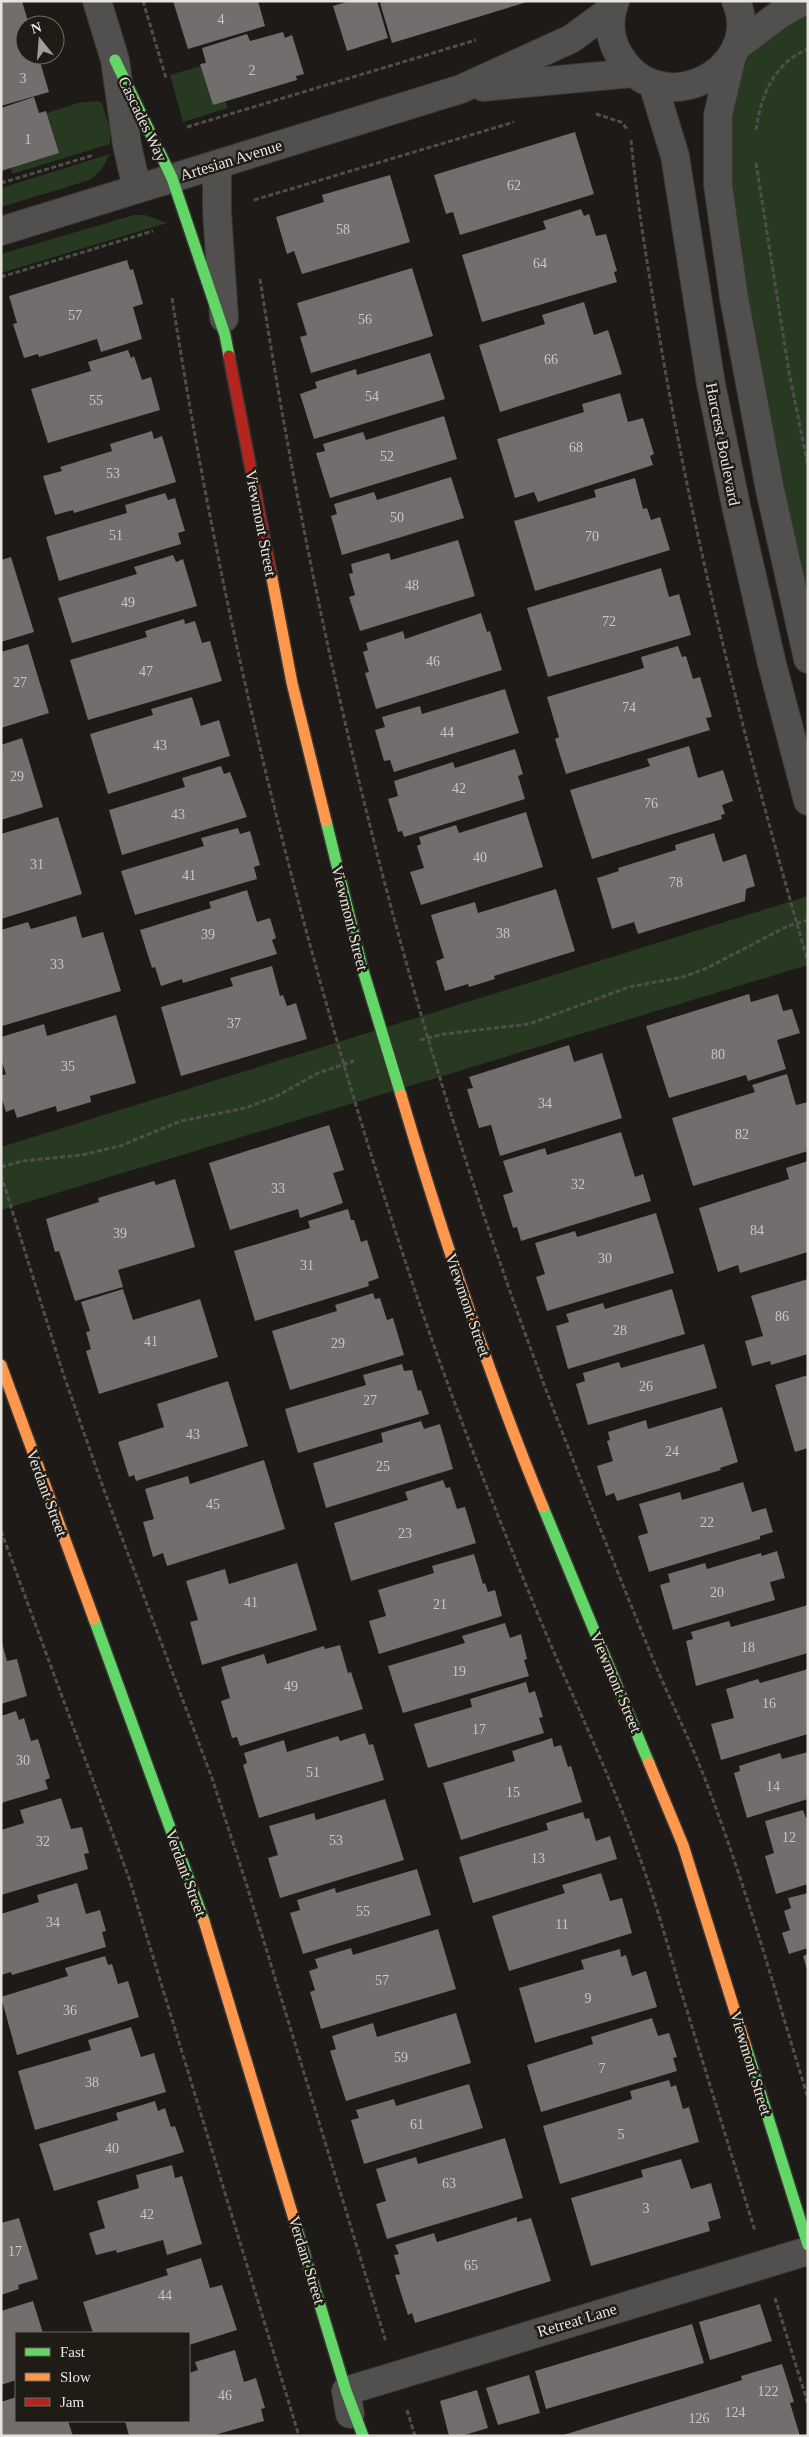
<svg xmlns="http://www.w3.org/2000/svg" width="809" height="2437" font-family="Georgia,serif">
	<rect width="100%" height="100%" fill="#1d1a17"/>
	<path fill="#273a21" d="M808,1v658l-90,-474 14,-130z
		M201,66l12,39 12,-4 3,7 -45,14 -13,-47z
		M97,101l5,2 8,26v15l-98,30 -1,-6 48,-15 -12,-40 31,-10z
		M110,154l-9,16 -11,10 -89,27v-19z
		M134,215h11l22,8 -166,50v-19z
		M808,896v69l-807,245v-63z"/>
	<path fill="#716e6d" d="M1,1h21l7,24h-4v30h13l11,37 -48,14z
		M173,1h85l7,25 -77,23z
		M350,1h27l11,37 -41,13 -14,-45z
		M385,1h142v1l-135,41 -12,-40z
		M283,32l2,6 7,-3 12,39 -8,2 1,4 -84,25 -13,-41 6,-1 -4,-15 45,-14 3,7z
		M34,97l5,16 7,-2 13,42 -58,18v-63z
		M575,132l19,62 -134,41 -7,-23 -7,2 -12,-39z
		M390,175l20,67 -108,32 -8,-23 -7,3 -11,-37 48,-15 -2,-7z
		M581,209l3,7 5,-2 7,22 10,-2 11,37 -3,1 3,10 -135,40 -20,-67 84,-26 -3,-8z
		M127,260l3,10 3,-1 10,35 -10,3 9,32 -41,13 -4,-13 -58,18 -1,-3 -14,4 -11,-34 4,-1 -8,-27z
		M412,268l21,68 -122,37 -11,-36 7,-2 -10,-32z
		M584,302l10,33 14,-5 14,44 -122,38 -21,-67 66,-21 -3,-9z
		M128,350l3,8 3,-2 8,24 9,-3 9,33 -112,33 -17,-54 60,-18 -3,-9z
		M430,353l15,46 -131,40 -14,-45 17,-6 -2,-6 41,-13 1,6z
		M620,393l8,29 15,-4 11,36 -4,2 3,9 -115,37 -4,-10 -19,6 -18,-59 87,-27 -2,-8z
		M444,416l13,43 -127,39 -14,-45 9,-2 -2,-7 40,-12 3,8z
		M152,431l2,8 8,-3 14,46 -102,31 -1,-3 -18,5 -12,-39 19,-5 -2,-4 52,-16 -2,-7z
		M451,477l13,41 -122,37 -11,-39 6,-2 -3,-10 40,-12 3,8z
		M635,478l8,31 4,-1 4,12 9,-3 10,33 -135,41 -21,-70 82,-24 -2,-7z
		M165,493l3,7 7,-2 10,33 -7,2 3,11 -122,37 -13,-44 81,-24 -2,-8z
		M458,540l17,56 -115,35 -11,-34 6,-2 -6,-21 4,-1 -2,-9 38,-11 2,7z
		M173,555l3,7 7,-3 14,47 -125,37 -14,-45 79,-24 -3,-7z
		M11,557l23,75 -33,10v-82z
		M661,568l8,29 10,-3 12,41 -143,42 -21,-69z
		M481,613l6,19 3,-1 12,39 -126,39 -11,-36 4,-1 -6,-20 5,-2 -2,-7 37,-12 2,8z
		M184,619l1,5 10,-3 7,22 8,-2 12,40 -134,39 -18,-60 77,-23 -2,-6z
		M28,644l21,69 -48,15v-76z
		M678,646l4,11 4,-1 7,23 7,-2 12,40 -6,1 4,12 -144,44 -11,-35 4,-2 -12,-40 97,-29 -3,-11z
		M505,689l14,44 -125,39 -4,-12 -6,1 -9,-31 10,-3 -3,-10 38,-11 2,8z
		M192,697l9,29 18,-6 11,36 -122,38 -18,-60 63,-19 -2,-6z
		M22,738l21,69 -42,13v-75z
		M689,746l9,32 25,-8 10,31 -11,4 3,9 -4,1 1,4 -130,40 -22,-69 80,-24 -3,-7z
		M515,749l8,25 -5,2 7,23 -121,38 -2,-6 -4,1 -10,-33 10,-3 -4,-15 59,-19 2,6z
		M221,766l3,8 6,-2 17,45 -125,38 -13,-45 76,-23 -3,-9z
		M526,812l17,55 -122,38 -11,-33 14,-4 -7,-22 4,-2 -2,-7 37,-12 3,8z
		M58,817l24,77 -81,25v-85z
		M238,828l2,6 10,-3 10,34 -6,2 3,12 -122,36 -14,-44 83,-25 -3,-8z
		M714,833l9,29 23,-8 9,32 -9,3 -1,12 -107,33 -4,-12 -22,7 -15,-51 22,-7 -1,-3 58,-18 -1,-5z
		M556,889l19,62 -81,25 1,3 -26,8 -1,-3 -23,7 -9,-30 8,-3 -13,-43 44,-13 3,11z
		M247,890l10,32 13,-4 6,20 -4,2 5,14 -94,29 -1,-4 -21,7 -6,-19 -3,1 -12,-38 71,-22 -2,-6z
		M76,916l6,22 21,-6 18,59 -119,35 -1,-96 27,-8 3,7z
		M272,966l8,30 3,-1 4,11 9,-3 11,36 -126,37 -20,-69 72,-21 -3,-8z
		M749,994l2,8 27,-8 5,17 9,-2 8,24 -23,7 9,29 -38,12 -2,-6 -77,23 -23,-72z
		M116,1015l20,68 -46,13 1,6 -34,10 -1,-6 -39,12 -3,-9 -8,3 -5,-16v-20l5,-2 -5,-15v-22l43,-13 3,12z
		M569,1045l5,17 28,-9 20,65 -122,38 -9,-31 -12,3 -12,-39 6,-1 -4,-11z
		M787,1074l9,31 12,-3v49l-115,35 -21,-68 83,-26 -3,-7z
		M329,1125l15,45 -11,3 10,30 -43,15 -2,-9 -68,21 -21,-67z
		M621,1132l14,45 8,-3 8,27 -130,40 -4,-14 -4,1 -10,-33 10,-3 -10,-31 42,-13 2,7z
		M808,1161v91l-68,21 -2,-8 -20,7 -19,-64 90,-29 -3,-11z
		M175,1179l20,68 -77,23 5,17 -48,14 -16,-50 -4,1 -9,-33 53,-17 -1,-4 56,-17 2,4z
		M348,1209l3,11h3l7,22 6,-2 12,38 -11,4 1,4 -114,35 -21,-70 76,-23 -2,-7z
		M656,1213l18,60 -127,38 -11,-34 9,-3 -10,-31 40,-12 2,6z
		M808,1279v75l-37,11 -1,-4 -18,5 -7,-25 18,-5 -12,-40z
		M123,1289l10,31 67,-21 18,58 -119,37 -13,-43 5,-2 -5,-17 4,-1 -9,-29z
		M672,1289l13,45 -117,35 -12,-43 13,-4 -3,-8 37,-11 2,6z
		M373,1293l2,6 5,-1 7,22 6,-2 11,37 -114,35 -18,-59 65,-20 -2,-6z
		M704,1344l13,44 -129,37 -12,-41 9,-3 -2,-8 36,-11 2,6z
		M402,1364l2,7 8,-1 6,21 3,-1 8,24 -131,39 -13,-44 81,-24 -3,-10z
		M808,1375v73l-13,4 -20,-67z
		M228,1381l20,65 -112,35 -2,-6 -5,2 -11,-35 46,-15 -7,-23z
		M722,1407l16,55 -18,6 1,2 -104,31 -3,-8 -8,3 -9,-30 16,-5 -6,-20 3,-1 -2,-8 38,-12 2,9z
		M421,1421l3,8 16,-5 13,45 -127,39 -13,-45 70,-21 -2,-9z
		M264,1460l21,69 -118,37 -4,-13 -10,4 -10,-35 11,-3 -9,-30 43,-13 2,8z
		M443,1480l3,8 4,-1 7,22 8,-2 11,36 -125,38 -17,-58 74,-23 -3,-8z
		M743,1482l9,30 14,-4 7,24 -13,4v3l-111,33 -11,-36 10,-3 -9,-29 41,-12 2,8z
		M777,1551l8,27 -15,4 5,18 -102,30 -13,-45 10,-3 -2,-8 37,-11 2,6 54,-16 1,3z
		M474,1554l9,30 2,-1 3,9 7,-2 7,26 -123,38 -10,-33 17,-5 -8,-26 56,-17 -2,-7z
		M297,1563l20,67 -115,35 -12,-43 8,-2 -12,-39 39,-12 4,15z
		M808,1605v48l-112,33 -10,-45 7,-2 -2,-7 38,-11 2,6z
		M505,1623l5,15 11,-4 6,25 -3,1 5,16 -126,37 -15,-47 77,-23 -3,-7z
		M2,1643l5,18 10,-2 10,37 -26,8z
		M340,1645l8,28 3,-1 12,37 -123,37 -3,-9 -5,1 -11,-37 9,-3 -9,-31 43,-13 3,10 57,-18 1,3z
		M808,1669v65l-87,26 -10,-36 23,-6 -8,-29 32,-10 2,4z
		M526,1682l3,11 6,-2 8,26 -4,1 5,15 -116,35 -14,-44 58,-17 -2,-8z
		M16,1711l3,9 5,-2 7,23 7,-2 12,39 -5,2 3,9 -47,14v-87z
		M365,1733l4,12 4,-1 11,36 -125,38 -16,-53 4,-2 -3,-10 40,-13 3,12 51,-16 2,5z
		M552,1738l2,9 7,-2 7,22 3,-1 11,36 -121,38 -18,-57 72,-22 -3,-10z
		M808,1752v47l-61,19 -13,-45 6,-2 -1,-5 41,-13 2,6z
		M61,1798l10,31 11,-2 7,26 -5,1 4,15 -87,26v-65l23,-7 -4,-13z
		M385,1799l19,61 -124,38 -12,-40 10,-3 -9,-29 45,-13 2,7z
		M803,1810l3,8h2v66l-32,10 -11,-38 9,-3 -9,-32z
		M583,1812l2,7 4,-1 7,23 14,-5 7,23 -144,44 -14,-46 89,-27 -2,-7z
		M417,1869l14,46 -128,39 -13,-41 10,-3 -3,-10 38,-12 1,5z
		M601,1873l9,28 12,-3 10,35 -123,38 -17,-55 73,-23 -3,-8z
		M77,1883l9,31 14,-4 6,21 -4,1 4,15 -94,28 -1,-3 -10,3v-61l38,-12 -2,-7z
		M808,1893v55l-19,6 -7,-21 8,-3 -6,-19 7,-3 -3,-10z
		M438,1929l18,60 -135,40 -11,-37 5,-2 -6,-19 9,-3 -3,-9 36,-11 2,7z
		M620,1949l1,8 5,-2 6,21 14,-5 11,36 -122,36 -16,-55 65,-19 -3,-9z
		M808,1954v16h-1l-4,-14z
		M105,1956l3,9 4,-1 6,20 10,-3 11,36 -122,38 -16,-58 67,-21 -3,-8z
		M456,2013l15,50 -125,38 -16,-50 6,-2 -4,-13 41,-13 4,14z
		M652,2018l6,18 11,-3 8,24 -4,1 4,13 -136,41 -14,-47 66,-21 -2,-7z
		M131,2027l10,30 13,-4 12,39 -131,38 -17,-59 73,-21 -3,-10z
		M669,2080l2,7 5,-2 7,24 6,-2 10,35 -139,42 -17,-58 89,-27 -2,-8z
		M469,2084l14,44 -119,36 -13,-44 8,-2 -3,-8 38,-11 2,7z
		M155,2101l3,10 7,-3 6,19 4,-1 9,26 -130,39 -15,-47 79,-24 -2,-7z
		M505,2138l18,60 -136,41 -11,-35 10,-3 -10,-32 40,-12 2,7z
		M681,2159l10,30 20,-6 10,35 -13,4 2,9 -119,35 -20,-68 72,-21 -2,-7z
		M172,2165l3,13 7,-2 20,68 -35,11 -4,-15 -46,13 -1,-3 -20,5 -7,-22 16,-5 -8,-27 42,-13 -3,-13z
		M517,2217v5l14,-4 20,63 -136,42 -3,-10 -4,2 -13,-40 5,-1 -6,-19 5,-1 -4,-9 39,-12 3,9z
		M19,2218l19,61 -20,6 1,4 -18,6v-72z
		M201,2258l9,30 12,-3 15,45 -48,15v-12h-96l-10,-31 85,-27 -2,-6z
		M33,2301l10,32h-27v47l-15,5v-74z
		M760,2304l12,37 -62,19 -11,-38z
		M692,2324l12,39 -158,46 -11,-38z
		M235,2350l9,32 12,-4 9,30 -4,1 3,12 -53,15h-82l-4,-15h64v-48l9,-3 -3,-8z
		M782,2364l12,38 -4,1 10,33h-240l182,-56 -1,-4z
		M529,2375l11,38 -42,12 -12,-37z
		M477,2390l11,38 -27,8h-12l-9,-35z
		M16,2397v24h52l5,15h-72v-34z"/>
	<g fill="none" stroke-linecap="round" stroke-linejoin="round">
		<g stroke="#383533" stroke-width="30">
			<path id="street" d="M97,1l18,59 12,85 10,44
				M615,1c-6,16 -6,33 1,48 38,78 150,23 120,-48
				M736,47l44,-33 23,-13
				M732,55l-14,60v70l16,113 36,192 38,169
				M653,84l22,72 36,228 25,122 36,158 36,137
				M483,87l150,-14
				M217,165v46l7,107
				M1,231l460,-142 110,-50 41,-30
				M350,2414l-4,-23 462,-140"/>
		</g>
		<g stroke="#383533" stroke-width="14">
			<path id="fast" d="M115,60l57,118 53,157 4,21
				M326,821l36,146 39,128
				M543,1507l106,256
				M94,1619l110,302
				M746,2047l62,198
				M296,2226l50,165 17,45"/>
		</g>
		<g stroke="#383533" stroke-width="14">
			<path id="slow" d="M271,573l21,110 34,138
				M401,1095c41,139 87,278 142,412
				M1,1365l93,254
				M649,1763l34,82 63,202
				M204,1921l92,305"/>
		</g>
		<g stroke="#383533" stroke-width="14">
			<path id="jam" d="M229,356l42,217"/>
		</g>
		<path stroke="#4f4e4c" stroke-width="3" stroke-dasharray="5 2.5" stroke-linecap="butt" d="M143,1l23,77
			M596,114l25,8 7,8
			M187,127l289,-87
			M756,130c5,-35 18,-67 52,-81
			M631,140c7,73 20,146 32,218 36,205 87,405 145,604
			M756,163l33,209 19,94
			M1,183l93,-28
			M254,200l260,-78
			M1,277l152,-46
			M260,279c51,328 126,652 234,966 46,136 100,269 154,402 18,45 40,88 57,132 40,104 70,212 103,319
			M172,298c54,349 140,691 254,1025 37,106 78,210 121,313 32,75 67,149 94,225 15,42 27,85 39,127 25,81 50,162 75,243
			M420,1040l24,-6 85,-10 100,-37 54,-10 24,-9 79,-41 22,-7
			M1,1167l22,-6 59,-6 38,-9 61,-25 64,-13 30,-11 43,-24 36,-12
			M1,1175l62,198 41,117 108,288 35,108 139,456
			M1,1531l128,347 170,558
			M775,2298l33,106
			M407,2410l8,26"/>
		<use href="#street" stroke="#52504e" stroke-width="28"/>
		<use href="#fast" stroke="#63d668" stroke-width="11"/>
		<use href="#slow" stroke="#ff974d" stroke-width="11"/>
		<use href="#jam" stroke="#b3261e" stroke-width="11"/>
	</g>
	<g text-anchor="middle" dominant-baseline="central" stroke-width="5" stroke-linejoin="round" paint-order="stroke">
		<g font-size="14" fill="#cac6c3">
			<text x="221" y="19">4</text>
			<text x="252" y="70">2</text>
			<text x="23" y="78">3</text>
			<text x="28" y="139">1</text>
			<text x="514" y="185">62</text>
			<text x="343" y="229">58</text>
			<text x="540" y="263">64</text>
			<text x="75" y="315">57</text>
			<text x="365" y="319">56</text>
			<text x="551" y="359">66</text>
			<text x="372" y="396">54</text>
			<text x="96" y="400">55</text>
			<text x="576" y="447">68</text>
			<text x="387" y="456">52</text>
			<text x="113" y="473">53</text>
			<text x="397" y="517">50</text>
			<text x="116" y="535">51</text>
			<text x="592" y="536">70</text>
			<text x="412" y="585">48</text>
			<text x="128" y="602">49</text>
			<text x="609" y="621">72</text>
			<text x="433" y="661">46</text>
			<text x="146" y="671">47</text>
			<text x="20" y="682">27</text>
			<text x="629" y="707">74</text>
			<text x="447" y="732">44</text>
			<text x="160" y="745">43</text>
			<text x="17" y="776">29</text>
			<text x="459" y="788">42</text>
			<text x="651" y="803">76</text>
			<text x="178" y="814">43</text>
			<text x="480" y="857">40</text>
			<text x="37" y="864">31</text>
			<text x="189" y="875">41</text>
			<text x="676" y="882">78</text>
			<text x="503" y="933">38</text>
			<text x="208" y="934">39</text>
			<text x="57" y="964">33</text>
			<text x="234" y="1023">37</text>
			<text x="718" y="1054">80</text>
			<text x="68" y="1066">35</text>
			<text x="545" y="1103">34</text>
			<text x="742" y="1134">82</text>
			<text x="578" y="1184">32</text>
			<text x="278" y="1188">33</text>
			<text x="757" y="1230">84</text>
			<text x="120" y="1233">39</text>
			<text x="605" y="1258">30</text>
			<text x="307" y="1265">31</text>
			<text x="782" y="1316">86</text>
			<text x="620" y="1330">28</text>
			<text x="151" y="1341">41</text>
			<text x="338" y="1343">29</text>
			<text x="646" y="1386">26</text>
			<text x="370" y="1400">27</text>
			<text x="193" y="1434">43</text>
			<text x="672" y="1451">24</text>
			<text x="383" y="1466">25</text>
			<text x="213" y="1504">45</text>
			<text x="707" y="1522">22</text>
			<text x="405" y="1533">23</text>
			<text x="717" y="1592">20</text>
			<text x="251" y="1602">41</text>
			<text x="440" y="1604">21</text>
			<text x="748" y="1647">18</text>
			<text x="459" y="1671">19</text>
			<text x="291" y="1686">49</text>
			<text x="769" y="1703">16</text>
			<text x="479" y="1729">17</text>
			<text x="23" y="1760">30</text>
			<text x="313" y="1772">51</text>
			<text x="773" y="1786">14</text>
			<text x="513" y="1792">15</text>
			<text x="789" y="1837">12</text>
			<text x="336" y="1840">53</text>
			<text x="43" y="1841">32</text>
			<text x="538" y="1858">13</text>
			<text x="363" y="1911">55</text>
			<text x="53" y="1922">34</text>
			<text x="562" y="1924">11</text>
			<text x="382" y="1980">57</text>
			<text x="588" y="1998">9</text>
			<text x="70" y="2010">36</text>
			<text x="401" y="2057">59</text>
			<text x="602" y="2068">7</text>
			<text x="92" y="2082">38</text>
			<text x="417" y="2124">61</text>
			<text x="621" y="2134">5</text>
			<text x="112" y="2148">40</text>
			<text x="449" y="2183">63</text>
			<text x="646" y="2208">3</text>
			<text x="147" y="2214">42</text>
			<text x="15" y="2251">17</text>
			<text x="471" y="2265">65</text>
			<text x="165" y="2295">44</text>
			<text x="768" y="2391">122</text>
			<text x="225" y="2395">46</text>
			<text x="735" y="2412">124</text>
			<text x="699" y="2418">126</text>
		</g>
		<g font-size="16" fill="#e7e4e0" stroke="#1f1b15">
			<text transform="translate(143 119) rotate(64)">Cascades Way</text>
			<text transform="translate(231 160) rotate(-17)">Artesian Avenue</text>
			<text transform="translate(723 444) rotate(79)">Harcrest Boulevard</text>
			<text transform="translate(261 523) rotate(79)">Viewmont Street</text>
			<text transform="translate(350 918) rotate(76)">Viewmont Street</text>
			<text transform="translate(468 1305) rotate(71)">Viewmont Street</text>
			<text transform="translate(47 1493) rotate(70)">Verdant Street</text>
			<text transform="translate(616 1682) rotate(67)">Viewmont Street</text>
			<text transform="translate(186 1873) rotate(70)">Verdant Street</text>
			<text transform="translate(751 2063) rotate(73)">Viewmont Street</text>
			<text transform="translate(307 2260) rotate(73)">Verdant Street</text>
			<text transform="translate(577 2320) rotate(-17)">Retreat Lane</text>
		</g>
	</g>
	<rect width="809" height="2437" fill="none" stroke="#e7e4e0" stroke-width="5"/>
	<rect x="15" y="2332" width="175" height="90" fill="#1f1b15" stroke="#6f6b66"/>
	<rect x="25" y="2348" width="25" height="8" fill="#63d668" stroke="#6f6b66"/>
	<text x="60" y="2357" font-size="15" fill="#e7e4e0">Fast</text>
	<rect x="25" y="2373" width="25" height="8" fill="#ff974d" stroke="#6f6b66"/>
	<text x="60" y="2382" font-size="15" fill="#e7e4e0">Slow</text>
	<rect x="25" y="2398" width="25" height="8" fill="#b3261e" stroke="#6f6b66"/>
	<text x="60" y="2407" font-size="15" fill="#e7e4e0">Jam</text>
	<g transform="translate(40 40) rotate(343)"><circle r="24" fill="#1f1b15" stroke="#6f6b66"/>
	<path d="M0-4L9 19L0 12L-9 19Z" fill="#a09d9a"/>
	<text y="-8" font-size="14" font-weight="bold" text-anchor="middle" fill="#e7e4e0">N</text>
	</g>
</svg>
